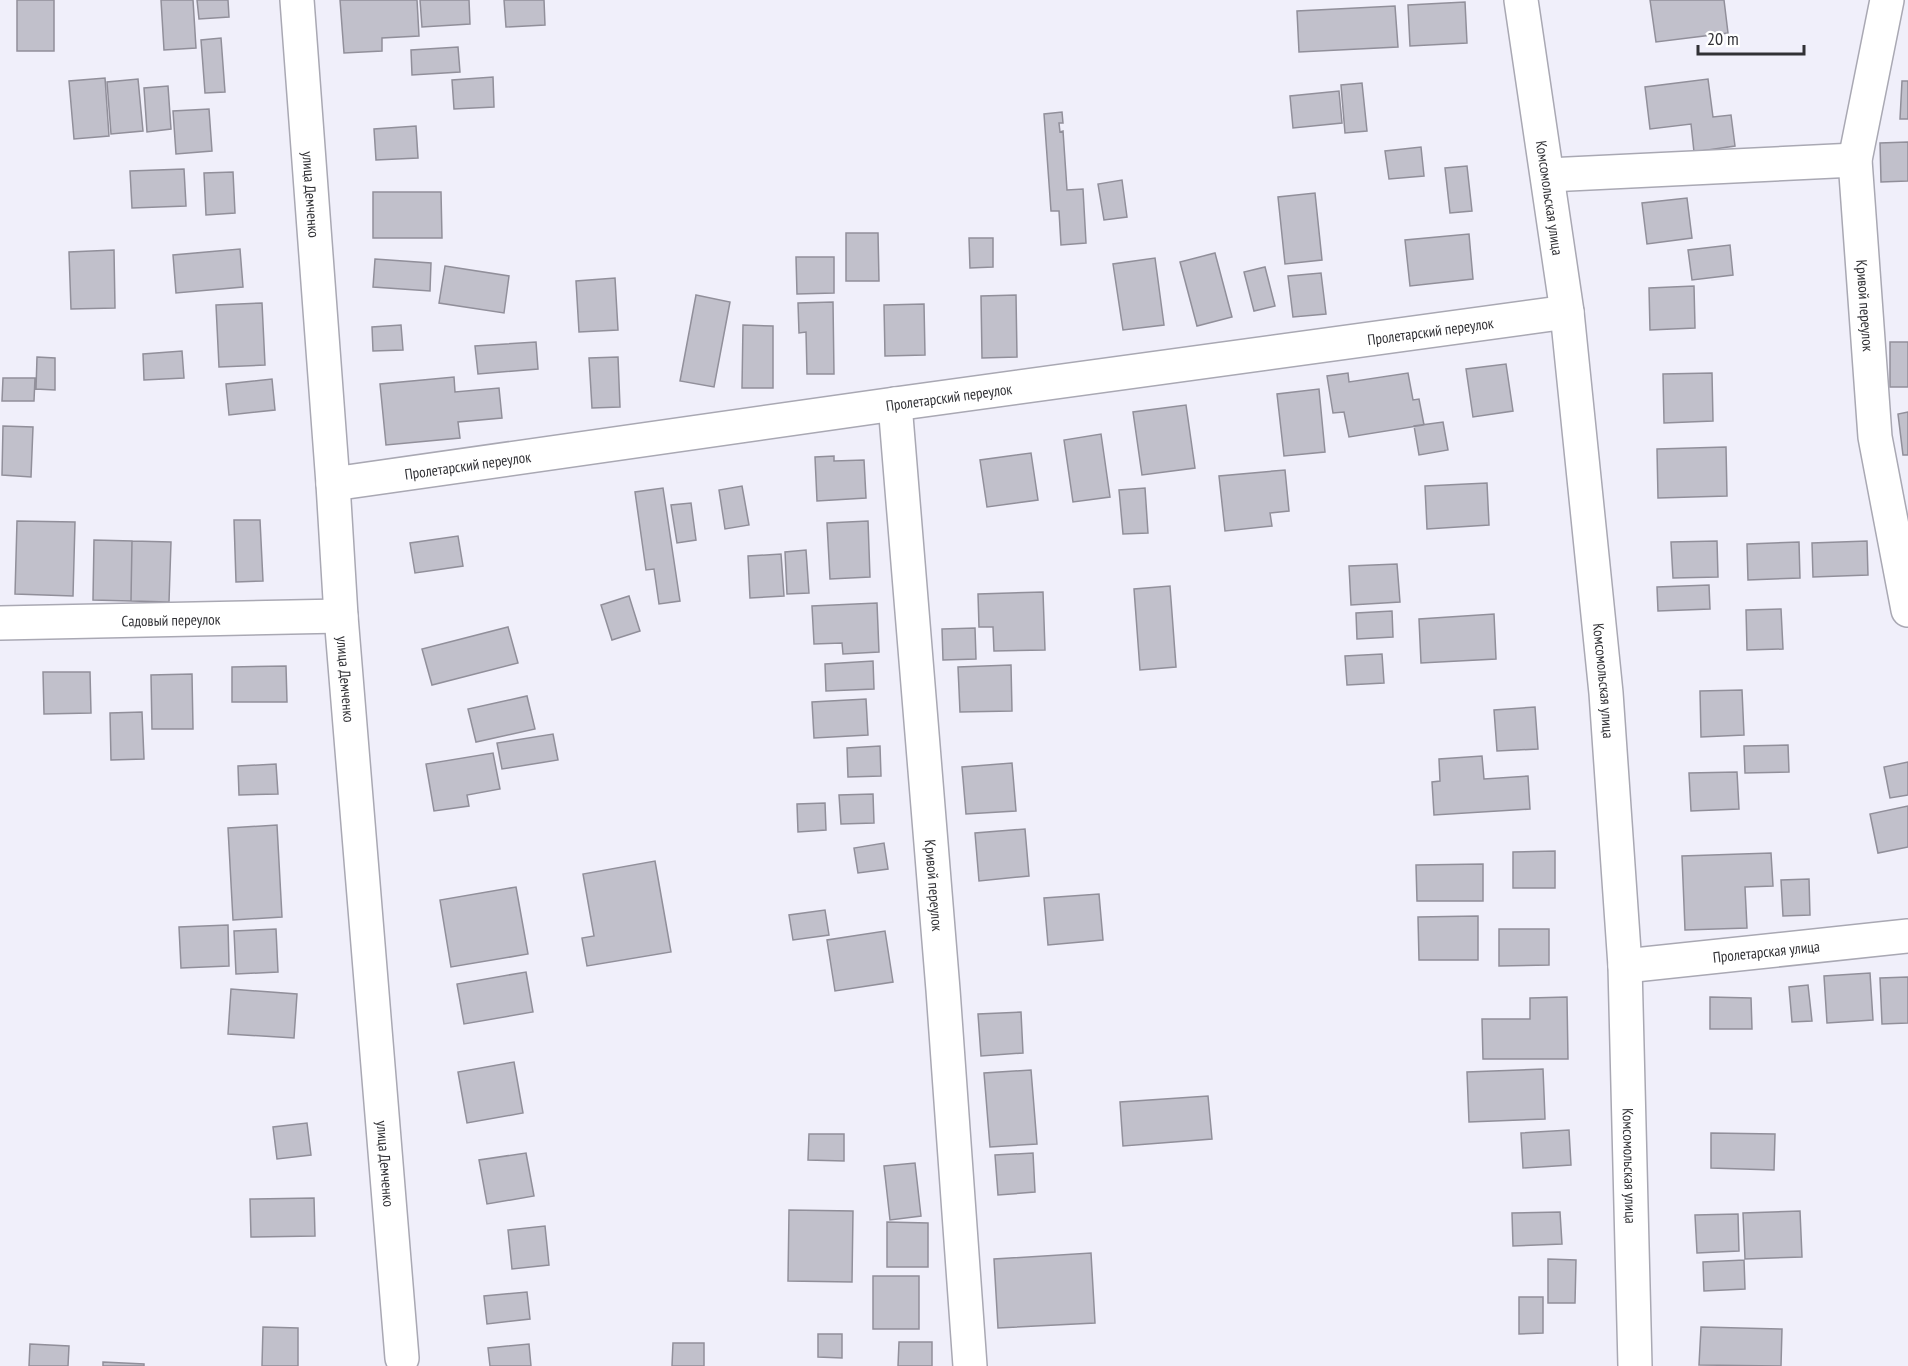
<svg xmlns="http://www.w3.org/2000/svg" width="1908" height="1366" font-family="'PT Sans Narrow',sans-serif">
	<rect width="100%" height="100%" fill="#f0effa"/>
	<path fill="#c1c0cb" stroke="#918f9a" stroke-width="1.5" d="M17,0h37v51h-37z
		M161,0h32l3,48 -32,2z
		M197,0h31l1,17 -30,2z
		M340,0h77l2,36 -37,2v13l-38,2z
		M420,0h49l1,24 -48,3z
		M504,0h40l1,25 -39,2z
		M1650,0h74l4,33 -72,9z
		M1465,2l2,41 -57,3 -2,-41z
		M1395,6l3,41 -99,5 -2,-41z
		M221,38l4,54 -20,1 -4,-53z
		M458,47l2,25 -48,3 -1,-25z
		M493,77l1,30 -40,2 -2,-29z
		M105,78l4,58 -35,3 -5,-58z
		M138,79l5,52 -32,3 -4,-52z
		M1708,79l5,38 18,-2 4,31 -41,6 -3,-28 -41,5 -5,-42z
		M1902,81h6v38h-8z
		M1362,83l5,48 -22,2 -4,-48z
		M168,86l3,43 -24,3 -3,-44z
		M1339,91l3,32 -49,5 -3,-32z
		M209,109l3,42 -36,3 -3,-43z
		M1062,112l1,11h-4l1,9 3,-1 4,59 16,-1 3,54 -25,2 -2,-34h-8l-7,-97z
		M416,126l2,32 -42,2 -2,-31z
		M1908,142v39l-27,1 -1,-39z
		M1421,147l3,29 -35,3 -4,-28z
		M1467,166l5,45 -22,2 -5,-45z
		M184,169l2,37 -54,2 -2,-37z
		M233,172l2,41 -29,2 -2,-42z
		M1122,180l5,37 -23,3 -6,-36z
		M373,192h68l1,46h-69z
		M1315,193l7,67 -37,4 -7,-67z
		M1687,198l5,40 -45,6 -5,-41z
		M846,233h32l1,48h-33z
		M1469,234l4,45 -63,7 -5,-46z
		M969,238h24v29l-23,1z
		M1730,245l3,30 -41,5 -4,-30z
		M240,249l3,38 -67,6 -3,-38z
		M114,250l1,58 -44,1 -2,-57z
		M1215,253l17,64 -35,9 -17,-64z
		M796,257h38v36l-37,1z
		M1155,258l9,67 -41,5 -10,-66z
		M375,259l56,4 -1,28 -57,-4z
		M445,266l64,10 -5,37 -65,-10z
		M1265,267l10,39 -21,5 -10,-39z
		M1321,273l5,41 -33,3 -5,-41z
		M615,278l3,52 -39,2 -3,-51z
		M1694,286l1,42 -45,2 -1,-42z
		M696,295l34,7 -16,85 -34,-6z
		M1016,295l1,62 -35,1 -1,-62z
		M833,302l1,72h-27l-1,-42 -7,1 -1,-30z
		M262,303l3,62 -46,2 -3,-62z
		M924,304l1,51 -40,1 -1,-51z
		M401,325l2,25 -30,1 -1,-24z
		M743,325l30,1v62h-31z
		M536,342l2,27 -60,5 -3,-28z
		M1890,342h18v45h-18z
		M182,351l2,27 -40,2 -1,-26z
		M37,357l18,1v32l-19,-1z
		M618,357l2,50 -28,1 -3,-50z
		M1506,364l7,47 -40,6 -7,-48z
		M1348,373l1,9 59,-9 5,27 6,-1 5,26 -75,12 -5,-25 -11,1 -6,-37z
		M1712,373l1,48 -49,2 -1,-49z
		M454,377l1,15 44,-4 3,30 -44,4 2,16 -74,7 -6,-61z
		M3,378h32l-1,23h-32z
		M272,379l3,31 -46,5 -3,-31z
		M1319,389l6,63 -41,4 -7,-62z
		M1186,405l9,63 -53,7 -9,-63z
		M1908,412v43h-5l-5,-41z
		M1443,422l5,28 -29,5 -5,-29z
		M3,426l30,1 -2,50 -29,-2z
		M1101,434l9,63 -37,5 -9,-62z
		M1726,447l1,49 -69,2 -1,-49z
		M1031,453l7,47 -51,7 -7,-47z
		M834,456v5l30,-1 2,38 -49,3 -2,-44z
		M1285,470l4,41 -19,2 2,13 -47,5 -6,-55z
		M1487,483l2,42 -62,4 -2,-43z
		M742,486l7,39 -24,4 -6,-39z
		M663,488l17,113 -21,3 -5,-35 -8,1 -11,-78z
		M1145,488l3,45 -25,1 -4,-44z
		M691,503l5,37 -19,3 -6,-38z
		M234,520h26l3,61 -27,1z
		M17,521l58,1 -2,74 -58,-2z
		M868,521l2,56 -40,2 -3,-56z
		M458,536l5,30 -48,7 -5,-30z
		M94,540l38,1 -1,60 -38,-1z
		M132,541l39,1 -2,60 -38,-1z
		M1717,541l1,36 -45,1 -2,-36z
		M1867,541l1,34 -55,2 -1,-34z
		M1799,542l1,36 -52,2 -1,-36z
		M806,550l3,43 -22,1 -2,-42z
		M781,554l3,42 -34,2 -2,-42z
		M1397,564l3,38 -49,3 -2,-39z
		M1709,585l1,24 -52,2 -1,-24z
		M1170,586l6,81 -36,3 -6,-81z
		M1043,592l2,58 -51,1 -1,-24h-14l-1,-33z
		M629,596l11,35 -28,9 -11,-35z
		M877,603l2,49 -36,2 -1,-11 -28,1 -2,-38z
		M1781,609l2,40 -36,1 -1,-40z
		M1392,611l1,26 -36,2 -1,-26z
		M1494,614l2,45 -75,4 -2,-44z
		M508,627l10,36 -86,22 -10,-36z
		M975,628l1,31 -33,1 -1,-31z
		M1382,654l2,29 -37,2 -2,-29z
		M873,661l1,28 -48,2 -1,-27z
		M1011,665l1,46 -52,1 -2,-45z
		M286,666l1,36h-55v-35z
		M43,672h47l1,41 -47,1z
		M192,674l1,55h-41l-1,-54z
		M1742,690l2,45 -43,2 -1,-46z
		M527,696l8,33 -59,13 -8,-33z
		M866,699l2,36 -54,3 -2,-36z
		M1535,707l3,42 -41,2 -3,-41z
		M142,712l2,47 -33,1 -1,-47z
		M553,734l5,26 -56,9 -5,-26z
		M1788,745l1,27 -44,1 -1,-27z
		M880,746l1,30 -33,1 -1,-29z
		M493,753l7,36 -33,6 2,11 -35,5 -8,-47z
		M1482,756l2,23 44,-3 2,33 -96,6 -2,-33 8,-1 -1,-22z
		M1908,762v33l-18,3 -6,-31z
		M1012,763l4,48 -50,3 -4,-47z
		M276,764l2,30 -39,1 -1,-29z
		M1737,772l2,37 -48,2 -2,-38z
		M873,794l1,29 -33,1 -2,-29z
		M825,803l1,27 -28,2 -1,-28z
		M1908,806v41l-30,6 -8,-39z
		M277,825l5,92 -49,3 -5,-92z
		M1025,829l4,47 -50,5 -4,-48z
		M884,843l4,26 -30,4 -4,-25z
		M1555,851v37h-42v-36z
		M1771,853l2,33 -28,1 2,41 -62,2 -3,-74z
		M655,861l16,91 -84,14 -5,-28 12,-2 -11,-62z
		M1483,864v37h-66l-1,-36z
		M1809,879l1,36 -27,1 -2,-36z
		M516,887l12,67 -77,13 -11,-67z
		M1099,894l4,46 -55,5 -4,-47z
		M825,910l4,25 -36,5 -4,-25z
		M1478,916v44h-59l-1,-43z
		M228,925l1,41 -48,2 -2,-41z
		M276,929l2,43 -42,2 -2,-43z
		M1499,929h50v36l-50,1z
		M885,931l8,51 -58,9 -8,-51z
		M526,972l7,40 -69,12 -7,-40z
		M1870,973l3,47 -46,3 -3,-47z
		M1908,977v46l-26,1 -2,-46z
		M1808,985l4,36 -20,1 -3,-35z
		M231,989l66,5 -3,44 -66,-4z
		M1567,997l1,62h-85l-1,-40h48v-21z
		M1710,997l41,1 1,31h-42z
		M1021,1012l2,41 -42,3 -3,-42z
		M514,1062l9,51 -56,10 -9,-51z
		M1543,1069l2,50 -76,3 -2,-50z
		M1031,1070l6,74 -47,3 -6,-74z
		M1208,1096l4,43 -89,7 -3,-44z
		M307,1123l4,32 -34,4 -4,-32z
		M1569,1130l2,35 -48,3 -2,-35z
		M1711,1133l64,1 -1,36 -63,-2z
		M809,1134h35v27l-36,-1z
		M526,1153l8,43 -47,8 -8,-44z
		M1033,1153l2,39 -37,3 -3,-40z
		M915,1163l6,53 -31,4 -6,-54z
		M314,1198l1,38 -64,1 -1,-38z
		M789,1210l64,1 -1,71 -64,-1z
		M1800,1211l2,46 -57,2 -2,-46z
		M1560,1212l2,32 -49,2 -1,-33z
		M1738,1214l1,37 -42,2 -2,-38z
		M887,1222l41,1v44h-41z
		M545,1226l4,39 -37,4 -4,-39z
		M1091,1253l4,70 -97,5 -4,-69z
		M1548,1259l28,1 -1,43h-27z
		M1744,1260l1,29 -41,2 -1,-29z
		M873,1276h46v53h-46z
		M527,1292l3,27 -43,5 -3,-28z
		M1519,1297h24v36l-24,1z
		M263,1327l35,1v38h-36z
		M1701,1327l81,2 -1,37 -82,-1z
		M818,1334h24v24l-24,-1z
		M899,1342h33v24h-34z
		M673,1343h31v23h-32z
		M30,1344l39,2 -1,20h-39z
		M529,1344l2,22h-41l-2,-18z
		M103,1362l41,2v2h-41z"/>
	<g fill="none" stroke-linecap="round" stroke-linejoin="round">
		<g stroke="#a9a8b3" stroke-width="36">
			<g id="minor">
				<path id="s1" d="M297,0l36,484 8,132 61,742"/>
				<path id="s2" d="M1521,0l46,312 39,381 19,273 10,400"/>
				<path id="s3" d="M1887,0l-32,160 20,277 33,173"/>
				<path d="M1548,175l307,-15"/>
				<path id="s4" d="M895,404l48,586 27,376"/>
				<path id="s5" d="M333,484l562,-80 672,-92"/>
				<path id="s6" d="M0,623l341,-7"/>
				<path id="s7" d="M1625,966l283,-30"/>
			</g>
		</g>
		<use href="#minor" stroke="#fff" stroke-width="33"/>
	</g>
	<g text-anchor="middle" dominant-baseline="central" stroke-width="6" stroke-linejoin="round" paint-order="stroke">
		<g font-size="15" fill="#313135" stroke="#fff">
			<text stroke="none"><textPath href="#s1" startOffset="195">улица Демченко</textPath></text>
			<text stroke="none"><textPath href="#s2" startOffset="200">Комсомольская улица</textPath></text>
			<text stroke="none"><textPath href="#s3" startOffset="309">Кривой переулок</textPath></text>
			<text stroke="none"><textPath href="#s5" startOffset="1108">Пролетарский переулок</textPath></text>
			<text stroke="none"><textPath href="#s5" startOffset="622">Пролетарский переулок</textPath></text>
			<text stroke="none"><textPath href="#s5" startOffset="136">Пролетарский переулок</textPath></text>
			<text stroke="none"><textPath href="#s6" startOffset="171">Садовый переулок</textPath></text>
			<text stroke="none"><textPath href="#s1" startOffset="681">улица Демченко</textPath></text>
			<text stroke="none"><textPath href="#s2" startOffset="686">Комсомольская улица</textPath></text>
			<text stroke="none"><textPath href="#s4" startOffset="483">Кривой переулок</textPath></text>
			<text stroke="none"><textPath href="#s7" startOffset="142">Пролетарская улица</textPath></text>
			<text stroke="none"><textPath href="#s1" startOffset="1167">улица Демченко</textPath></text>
			<text stroke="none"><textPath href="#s2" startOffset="1172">Комсомольская улица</textPath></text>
		</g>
	</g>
	<path d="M1698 45v9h106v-9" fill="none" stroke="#313135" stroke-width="3"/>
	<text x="1707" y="45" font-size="18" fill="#313135" stroke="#ffffff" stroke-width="4.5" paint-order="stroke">20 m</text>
</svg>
